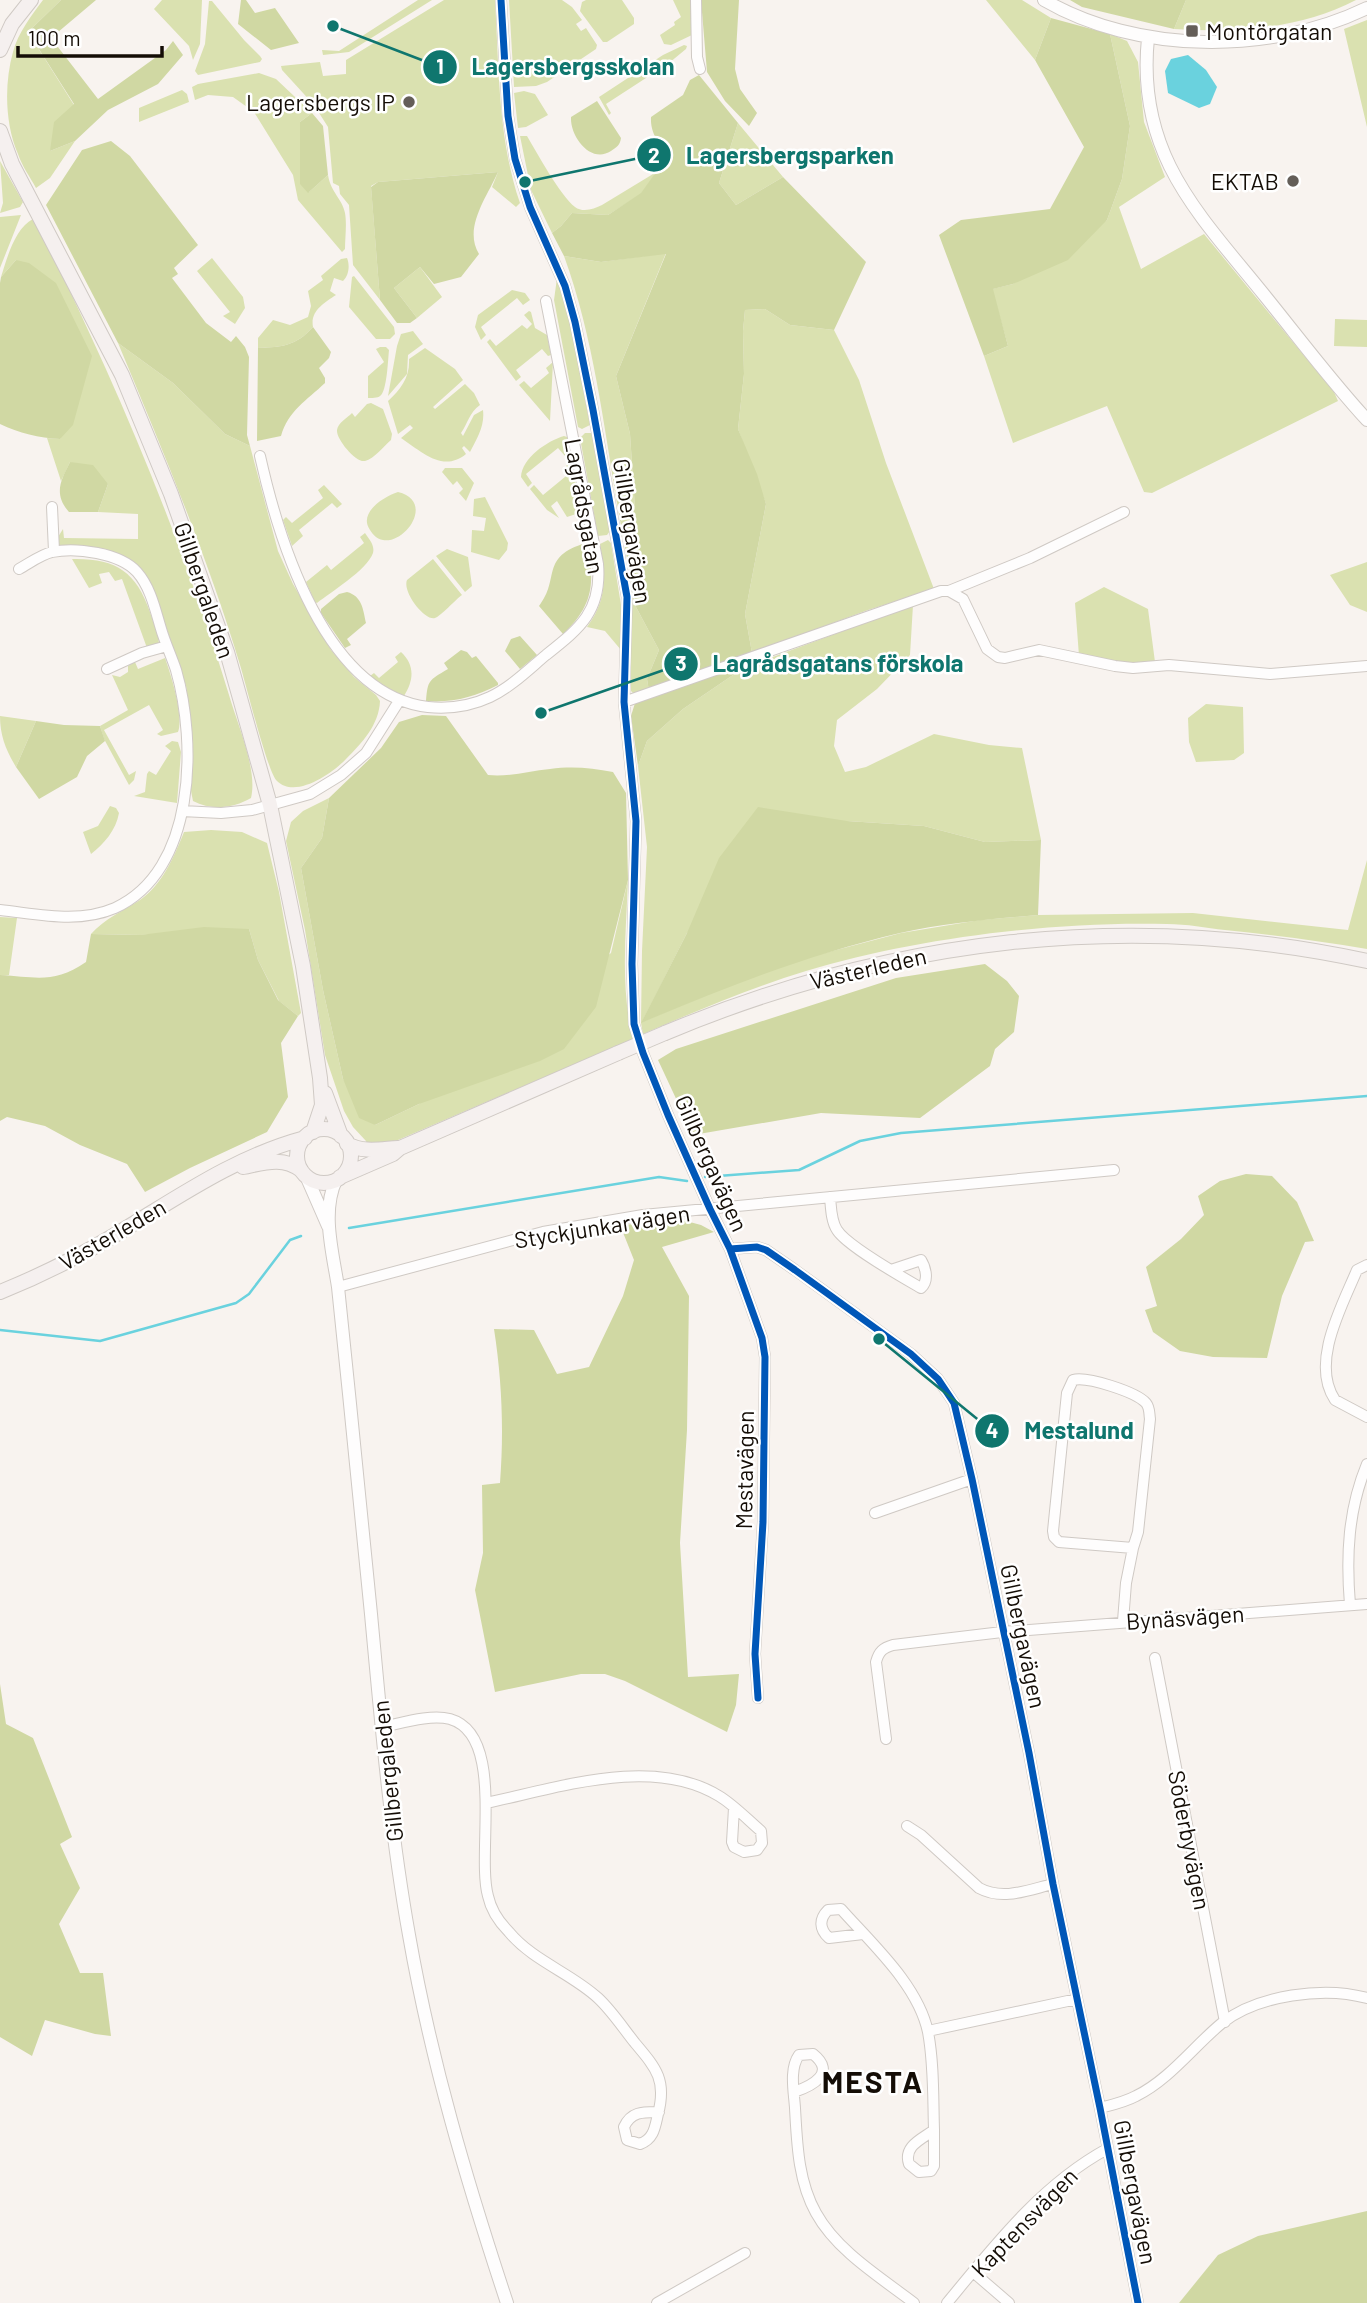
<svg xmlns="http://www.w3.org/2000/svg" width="1367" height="2303" font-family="Barlow,sans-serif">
	<rect width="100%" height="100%" fill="#f8f3ef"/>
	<path fill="#dae1b0" d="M43,0h18l-33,32 46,73 -24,46 25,-10 -25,37 -14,10c-6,-11 -14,-22 -18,-34 -13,-30 -14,-70 -5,-102 5,-19 18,-36 30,-52z
		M162,0h40l-2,44 -7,16 -4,-14 -35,-37z
		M418,0h14l-83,52 -26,3 -1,-5 17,1z
		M444,0h51c4,67 3,140 25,203l-4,4 -24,-20 6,-15 -120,10 -7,4 9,114 -27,-35 -4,-60 -9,-11 -1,-8 -6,-3 -5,-56 -14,-22 -32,-35 -1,-4 39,-4 3,14 23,-2v-14z
		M509,0h53l10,7 10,13 -6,4 5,7 5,-3 11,17 -1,4 -49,33 -11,4 -22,1z
		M586,0h36l12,18v6l-27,18h-4l-23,-31 2,-9z
		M673,0h18l1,35 -21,10 -7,-1 -4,-9 15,-10 -1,-3 7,-5z
		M986,0h36l29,18 -16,42z
		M1186,0h170c-56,29 -121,33 -182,29z
		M209,1h3l32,39 16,16 2,3 -2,3 -62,13 -3,-4 10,-27z
		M1367,20v107l-23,-98z
		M1110,34l17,7 11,21 6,60 21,55 -46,30 22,62 63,-35 130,158 4,9 -186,92 -8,-1 -37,-86 -94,37 -29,-87 24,-10 -16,-57 21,-5 94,-64 15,-41 8,-53z
		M684,45l3,1 -1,3 -17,14 4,7 -2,2 -5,-7 -60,39 5,9 -2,2 -10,-18 64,-42z
		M259,73l17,6 36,34 -12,9 9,70 19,-17c3,18 14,23 17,38 2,11 0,25 0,36l-3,3 -44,-52 -5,-25 -39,-63 -21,-15 -25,-2 -13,5 -3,-13 6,-3z
		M182,90l5,4 2,8 -50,20v-14z
		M524,91l11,3 13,21 -22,12 -8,1 -4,-35z
		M738,123l45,54 -47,28 -17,-22z
		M520,136h7c10,17 33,59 48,71 8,6 19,2 27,-2l56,-34 -17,23 -33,21 -36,-2 -11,13 -9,7 -21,-43z
		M0,161l23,41 -3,5 -20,6 3,-10z
		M21,215l-21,53v-51z
		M33,219c27,48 49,98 72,148 48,107 90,216 124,328 8,28 29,75 22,103 -17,10 -39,13 -58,3l-2,-10 1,-62 -6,-43 -29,-86 -25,-39 -68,-13 -5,-3 -1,-8 5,-8 1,9 74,1v-25l-40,-2 10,-28 -38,-22 -9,19 -14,-43 13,1 31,-83 -75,-96 -15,17c6,-19 14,-49 32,-58z
		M666,253l-50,123 14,58 5,75 -13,22c-17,-92 -26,-187 -58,-275l37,6z
		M212,258l31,39 2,11 -10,16 -12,-8 7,-4 -33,-41z
		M347,258c3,7 2,18 -4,23l-9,-3 -4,13 6,4c-12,8 -26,16 -23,32 -17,19 -31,20 -55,21v-10l15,-18 17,5 18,-8 3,-11 -3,-15 15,-11 -2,-4 20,-17z
		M420,267l22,30 -25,21 -23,-30z
		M354,276l40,51 1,7 -5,5h-14l-27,-32 3,-30z
		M557,278l11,34 22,113 -8,4 -4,-2 -24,-127z
		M512,290l13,3 5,7 -7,5 -6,-7 -36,29 5,8 -5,5 -6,-13 3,-12z
		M765,309l25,16 44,5 25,50 27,83 48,126 -66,21 -116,43 -7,-39 21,-110 -28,-75 6,-55 -1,-43 2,-21z
		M529,311l2,1 4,16 12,7 4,20 -3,1 -6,-7 -26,21 5,7 -5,4 -29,-39 3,-3 6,7 26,-21 5,4 5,-5 -8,-9z
		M1335,319l32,1v27l-33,-1z
		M413,331l10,13 -15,11 -1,19 -19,22 9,-50 4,-12z
		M118,343l55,40 52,51 25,12 28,105 15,33 38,66 23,27 22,18 4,6c-1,24 -18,42 -34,58 -14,15 -51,40 -69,22 -9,-7 -31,-97 -37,-116 -33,-110 -78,-216 -122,-322z
		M380,347h6l3,3c-1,9 -2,42 -9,46 -2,2 -9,2 -12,2v-22l16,-14 -8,-13z
		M425,348l30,21 8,11 -30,27 2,2 30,-25 9,9 6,12c-11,8 -12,18 -19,28l2,3 11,-21 9,-5c2,16 -6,28 -13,42l-6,-6 -2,2 4,6c-23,19 -44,-2 -65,-16l12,-10 -3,-3 -12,9 -10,-33c13,-12 22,-24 21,-42z
		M553,362l-3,59 -31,-36 5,-4 7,7 18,-15 -3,-5z
		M371,403l12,6 9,25 -1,6c-7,6 -17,19 -26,21 -9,2 -29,-22 -28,-31 1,-7 10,-12 15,-17l3,4 12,-13z
		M585,433h7l18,98 -3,4 -9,1 -18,-98z
		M564,436l3,1 2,16 -4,3 -7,-8 -32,26 6,9 -4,4 -7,-10c1,-19 26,-36 43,-41z
		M571,462l11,50 -15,5 -10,-16 -6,5 8,12 -12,-8 -17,-21 4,-4 9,10 28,-23 -5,-6z
		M445,468h17l12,15 -8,18 -7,-8 4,-4 -6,-8 -4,4 -11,-13z
		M324,485l18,19 -5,4 -5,-5 -33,27 4,6 -11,10 -9,-26 3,-3 6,6 31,-25 -5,-8z
		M398,492c37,9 8,52 -15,48 -6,-1 -10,-5 -13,-10 -12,-17 13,-33 28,-38z
		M485,497l23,46 -1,7 -8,10 -28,-8 1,-22 12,1 2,-13 -13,-2 1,-17z
		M365,533c4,6 10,12 8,20 -6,17 -42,39 -56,50l-2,-1 -9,-20 21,-17 4,5 33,-27 -4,-6z
		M608,540l3,3 10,62v45l-16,-19 -18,-4c21,-29 18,-50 13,-83z
		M447,549l21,8 4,29 -7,6 -29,-36z
		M72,559c43,-1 64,12 78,53 3,10 8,20 9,31l-12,5 -25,-69 -7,2 -6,-9 -10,2 3,9 -13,5z
		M433,559l29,36c-7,5 -21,21 -27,23 -10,3 -33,-26 -28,-38z
		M1367,562v50l-17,-7 -20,-30z
		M631,581l5,26 23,43 -12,29 2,12 -14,4 -4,-4z
		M1104,587l44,22 7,53 -23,2 -53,-8 -4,-53z
		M913,605l-3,50 -33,34 -40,31 -3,26 11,26 21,-5 68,-33 55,11 33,3 19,92 -56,2 -61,-16 -77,-5 -160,112 -45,89 76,-32 84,-31 99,-26 79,-13 58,-5 155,-2 155,17 19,-70v89c-47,-8 -94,-14 -142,-19 -19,-2 -38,-6 -58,-6 -113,-3 -252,14 -361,47 -56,17 -110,40 -163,63l-2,-11 1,-72 5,-104 -9,-81 9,-25 36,-32 50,-34 37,-17z
		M401,652c14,13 13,28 3,44l-21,-10 -13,-10 4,-3 5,5 19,-16 -3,-5z
		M165,658c6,17 19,58 13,74l-17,4 -4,-2 6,-4 -14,-25 -45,25 25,45 7,-4 -2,9 -5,5 -25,-46 -4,-13 28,-16 -16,-35 8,2 8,-5v-6l7,-4 3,7z
		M1206,704l37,3 1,46 -10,7 -38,2 -7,-20 -1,-24z
		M0,716l36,5 -20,46c-10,-17 -16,-31 -16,-51z
		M172,741l6,1 3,10 -4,51 -43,-7 11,-4 2,-18 2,-3 7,4 15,-24 -6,-5z
		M329,798l-7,40 -21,30 22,122 20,89 32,46 44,-21 192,-151 17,-73c-2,53 -8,107 5,159l-235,101 -30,7 -2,-6 -13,-14 -9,-16 -19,-56 -20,-125 -19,-89 5,-19 12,-11z
		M110,806l6,2 3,5c-3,17 -15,31 -28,41l-8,-22 15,-6z
		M211,830l31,2 25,11 12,49 22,121 -3,3 -19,-15 -21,-41 -9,-31 -109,6 -49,-1c13,-15 32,-23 49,-34 22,-15 34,-43 44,-68z
		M0,917l17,1 -8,57h-9z"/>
	<path fill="#d0d8a3" d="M61,0h35l-45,38 47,61 68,-49 7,-9 10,14 -25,29 -50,26 -33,31 -25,10 4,-29 20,-18 -46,-72z
		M241,0h5l9,13 20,-5 24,35 -28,7 -33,-26z
		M701,0h38l-4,69 5,20 17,24 -8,13 -24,-25 -18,-29z
		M1070,0h116l-12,29 -92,-22z
		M1051,18l59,16 20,92 -8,53 -15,41 -39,40 -55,24 -20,5 15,57 -24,10 -45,-121 22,-15 89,-11 34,-62 -49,-87z
		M699,75l39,48 -19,60 17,22 47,-28 83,85 -32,68 -44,-5 -25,-16 -20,1 -2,21 1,43 -6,55 19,45 9,30 -21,110 7,39 -103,38 -2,-12 12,-29 -23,-43 -14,-76 13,-22 -5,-75 -14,-58 50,-122 -65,8 -37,-6 -12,-23 9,-7 11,-13 36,2 33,-22 23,-32c-1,-19 -14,-23 -13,-44l32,-22 7,-15z
		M597,101l24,37c-1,7 -4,9 -10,13 -20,13 -41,-14 -40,-34z
		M312,113l11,13 5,49 -20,18 -8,-9v-62z
		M111,141l19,15 68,89 -24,23 4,6 -6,4 34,45 25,19 5,-6 9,11 4,10 -2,78 3,11 -25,-12 -52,-51 -55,-40 -72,-138 36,-55z
		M498,172c-11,25 -35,56 -19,82l-18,23 -27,7 -14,-17 -26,21 23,30 -7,5h-13l-17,-23 -9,-113 7,-5z
		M16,260l13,3 27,20 36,73 -19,69 -13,14c-21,-1 -41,-6 -60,-15v-141l1,-6z
		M313,327l18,25 -2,6 -10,10 6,10v5c-18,17 -37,28 -44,53l-24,5 1,-93c24,-1 38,-2 55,-21z
		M70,462l23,3 15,19 -10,28h-29c-16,-18 -8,-32 1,-50z
		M586,543c10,40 7,63 -23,91l-24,-28c22,-28 0,-49 47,-63z
		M347,592c15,4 16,17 19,31l-19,16 4,6 -6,3 -24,-35v-4l18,-15z
		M520,636l17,19 -17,14 -15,-18 6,-12z
		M461,650l6,2 5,6 4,-2 22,27v2c-24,12 -44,18 -72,16 2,-21 2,-20 22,-32l-4,-6z
		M770,658l-37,17 -50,34 -36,32 -9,25 -7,-50 4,-13 51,-19z
		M422,715l24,1 42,59c22,2 41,-4 62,-6 22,-3 42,-1 63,3l13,21 2,87 -32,127 -32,42 -24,12 -121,43 -44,21 -16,-7 -16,-39 -20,-89 -22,-122 21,-30 7,-40 52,-50 18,-26z
		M36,721l28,4 36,1 5,15 -18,15 -10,21 -38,22 -23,-32z
		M758,807l89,14 77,5 61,16 56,-2 -3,75c-46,4 -93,8 -138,18 -90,21 -174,54 -259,90l46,-90 32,-75z
		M204,927l45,2 9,31 20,40 20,16 -17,27 7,54 -21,35 -77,36 -45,24 -18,-28 -47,-19 -35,-19 -38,-9 -7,4v-146c36,2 54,9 86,-13l5,-28 49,1z
		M985,964l22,17 12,15 -5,36 -19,17 -5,17 -70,52 -99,-5 -128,22 -35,-75 18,-11 220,-71z
		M1246,1174l26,2 25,26 17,39 -9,1 -23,54 -15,62 -54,-1 -33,-6 -27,-19 -8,-22 12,-4 -11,-39 35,-28 23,-24 -6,-19 22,-15z
		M686,1221l15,4 13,7 -52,15 27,49 -2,134 -7,113 8,134 51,-3 -3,31 -9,27 -102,-51 -20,-7h-24l-86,18 -20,-102 8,-37 -1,-68 18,-2c4,-52 2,-103 -6,-154l40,1 23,44 32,-7 34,-71 11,-36 -14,-35z
		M0,1684l6,40 27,14 39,99 -12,7 20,44 -21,36 21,49h23l8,63 -16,-2 -50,-14 -13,36 -32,-19z
		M1367,2211v92h-188l39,-48 40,-19z"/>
	<path fill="#6ad2de" d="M1188,55l18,15 11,17 -7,17 -11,4 -31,-15 -3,-22 6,-12z"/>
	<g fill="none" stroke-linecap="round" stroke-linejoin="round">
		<path stroke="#6ad2de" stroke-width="2.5" d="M705,1177l94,-7 61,-29 41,-8 466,-37
			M349,1228l310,-51 28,4
			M0,1330l100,11 136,-38 13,-9 41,-54 11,-4"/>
		<g stroke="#cfc9c4" stroke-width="12">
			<path id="minor" d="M501,0l7,116 7,43 15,48 35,79 10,36 18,88 34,187 -3,105 12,119 -4,143 2,60 9,29 25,62 42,94 20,40 32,89 3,19 -2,165 -8,132 3,44
				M696,0l1,57 3,12
				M260,456c19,85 65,239 168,251 21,2 43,-1 62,-10 21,-10 38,-27 56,-42 34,-27 56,-44 52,-91l-52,-263
				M52,507l2,44
				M949,591l14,8 24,50 11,8 7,1 34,-8 76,16 18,2 36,-3 101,9 97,-8
				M107,669l35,-16 25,-7
				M624,702l317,-111h8l81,-33 94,-46
				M182,811l39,2 31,-3 58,-16 31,-19 25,-22 33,-52
				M0,910c38,4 78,14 115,-2 81,-37 82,-165 61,-238 -4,-12 -9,-23 -13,-35 -7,-21 -11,-46 -26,-63 -17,-19 -61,-25 -85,-20 -12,3 -22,11 -33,17
				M830,1197c1,10 1,24 7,33 10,16 65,47 84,58 8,-7 5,-20 0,-28l-30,10
				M730,1249l27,-2 9,3 29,20 116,84 27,25 16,24 18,76 57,274 24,131 47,224 38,195
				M1367,1265l-10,5c-15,36 -47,93 -22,130l32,17
				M338,1287l205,-55 100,-17 471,-45
				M875,1513l97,-34
				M1350,1605c-4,-49 -2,-95 17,-141
				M1123,1621l3,-38 7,-35 -74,-6 -5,-5 -1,-6 14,-138 6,-13c14,-4 63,12 73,23 4,5 3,10 4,16l-12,113 -5,16
				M1155,1658l70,364
				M382,1727c20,-4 48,-13 68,-8 56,16 26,134 38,177 3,14 11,26 21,36 24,29 62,41 89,66 14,13 25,30 37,45 21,25 32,37 23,71 -3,13 -4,25 -18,30l-13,-4 -3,-13c7,-16 20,-15 35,-15
				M886,1739l-10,-77c3,-11 7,-14 17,-17l109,-13 365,-28
				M486,1803c72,-15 166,-48 233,-7 15,9 29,24 42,35l1,12 -5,7 -13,2 -10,-5 -2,-5 2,-34
				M907,1826l14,9 58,53c24,13 49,2 74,-4
				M863,1934l-34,4c-10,-9 -10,-19 -1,-28l13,-1c31,35 77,76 87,123 6,32 5,66 6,98 -12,9 -31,16 -25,34l10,8 12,-1 3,-5v-36
				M928,2031l149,-32
				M794,2092c18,-6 43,-19 19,-38l-14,1c-10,14 -5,37 -4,53 2,35 3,73 21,105 21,38 64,64 98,90
				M1100,2108c12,-3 25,-6 36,-12 33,-16 58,-50 86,-73 36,-28 102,-37 145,-25
				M973,2272l36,31
				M657,2303l88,-50
				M947,2303c47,-57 94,-118 160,-154"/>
		</g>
		<g stroke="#cfc9c4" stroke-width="14">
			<path id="tertiary" d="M1044,0c93,54 226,55 323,8
				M1148,38c-12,116 50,175 117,258 34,42 66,85 102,124
				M307,1178l21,48
				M336,1180c-15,32 -3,74 2,107 11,109 23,218 33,327 10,107 19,215 38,321 22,126 58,247 98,368"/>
		</g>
		<g stroke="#cfc9c4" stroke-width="16">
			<path id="secondary" d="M0,50l12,-26 19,-24
				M0,131l12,33 110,211 49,119 56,158 43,153 33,161 17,112 2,27 -9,27
				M665,1033c224,-94 463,-124 702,-72
				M325,1093l16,43
				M297 1156a27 27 0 1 1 54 0a27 27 0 1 1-54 0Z
				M347,1144c17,9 33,5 51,4
				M243,1167c21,-4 39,-11 58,3
				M340,1177l53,-23 7,-6 218,-95
				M0,1292c40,-16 78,-35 115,-57 62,-37 119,-78 190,-97"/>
		</g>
		<use href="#minor" stroke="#fefdfd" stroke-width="10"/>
		<use href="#tertiary" stroke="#fefdfd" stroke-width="12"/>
		<use href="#secondary" stroke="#f5f0ef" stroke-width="14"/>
		<g stroke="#cfc9c4" stroke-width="16" stroke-linecap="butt">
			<path id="secondary-bridge" d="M618,1053l47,-20"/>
		</g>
		<use href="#secondary-bridge" stroke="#f5f0ef" stroke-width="14"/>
		<g stroke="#fff" stroke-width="11">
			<path id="cycleway" d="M501,0l7,116 7,43 15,48 35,79 10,36 18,88 34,187 -3,105 12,119 -4,143 2,60 9,29 25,62 42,94 20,40 32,89 3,19 -2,165 -8,132 3,44
				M730,1249l27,-2 9,3 29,20 116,84 27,25 16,24 18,76 57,274 24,131 47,224 38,195"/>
		</g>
		<use href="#cycleway" stroke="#0057b8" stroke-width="7"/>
	</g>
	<g fill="#645e58" stroke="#fff" stroke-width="2.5">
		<rect x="1185" y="24" width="14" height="14" rx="3.5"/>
		<circle cx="409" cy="102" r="7"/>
		<circle cx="1293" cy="181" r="7"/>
	</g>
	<g text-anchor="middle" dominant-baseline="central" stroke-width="5" stroke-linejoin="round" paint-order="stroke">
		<g font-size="23" fill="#140d06" stroke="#fff" text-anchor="end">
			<text x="1206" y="31" text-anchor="start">Montörgatan</text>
			<text x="395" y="102">Lagersbergs IP</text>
			<text x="1279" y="181">EKTAB</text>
		</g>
		<g font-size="23" fill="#140d06" stroke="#fff">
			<text transform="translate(585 506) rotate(80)">Lagrådsgatan</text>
			<text transform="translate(633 531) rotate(81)">Gillbergavägen</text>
			<text transform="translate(205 590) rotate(71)">Gillbergaleden</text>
			<text transform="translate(868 968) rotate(-13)">Västerleden</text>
			<text transform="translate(712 1163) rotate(66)">Gillbergavägen</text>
			<text transform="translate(602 1226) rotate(-9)">Styckjunkarvägen</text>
			<text transform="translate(112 1234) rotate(-30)">Västerleden</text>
			<text transform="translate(744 1470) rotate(-89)">Mestavägen</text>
			<text transform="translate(1185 1617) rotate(-4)">Bynäsvägen</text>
			<text transform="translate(1024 1636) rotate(78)">Gillbergavägen</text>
			<text transform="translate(387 1771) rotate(-96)">Gillbergaleden</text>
			<text transform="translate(1190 1840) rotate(79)">Söderbyvägen</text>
			<text transform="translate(1136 2192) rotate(79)">Gillbergavägen</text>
			<text transform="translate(1024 2222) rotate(-46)">Kaptensvägen</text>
		</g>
		<g font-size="30" font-weight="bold" letter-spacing="2" fill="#140d06" stroke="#fff">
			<text x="873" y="2081">MESTA</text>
		</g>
	</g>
	<path fill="none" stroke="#0f766e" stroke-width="2.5" d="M333 26L440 67M525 182L654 155M541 713L681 664M879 1339L992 1431"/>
	<g fill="#0f766e" stroke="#fff" stroke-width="2.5">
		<circle cx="333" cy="26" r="7"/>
		<circle cx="525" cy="182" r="7"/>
		<circle cx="541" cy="713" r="7"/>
		<circle cx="879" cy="1339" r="7"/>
		<circle cx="440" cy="67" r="18"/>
		<circle cx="654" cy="155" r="18"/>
		<circle cx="681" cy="664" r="18"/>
		<circle cx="992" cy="1431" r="18"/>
	</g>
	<g font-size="21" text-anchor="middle" font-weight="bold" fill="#fff">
		<text x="440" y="74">1</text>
		<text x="654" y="163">2</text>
		<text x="681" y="671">3</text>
		<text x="992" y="1438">4</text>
	</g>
	<g font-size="24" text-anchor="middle" font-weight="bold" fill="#0f766e" stroke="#fff" stroke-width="5" stroke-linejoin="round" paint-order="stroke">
		<text x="573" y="75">Lagersbergsskolan</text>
		<text x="790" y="164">Lagersbergsparken</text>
		<text x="838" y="672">Lagrådsgatans förskola</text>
		<text x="1079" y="1439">Mestalund</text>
	</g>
	<path d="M18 46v10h144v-10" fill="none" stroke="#140d06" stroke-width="3.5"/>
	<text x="28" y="46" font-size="21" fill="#140d06" stroke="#ffffff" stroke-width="5" paint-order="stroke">100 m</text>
</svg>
